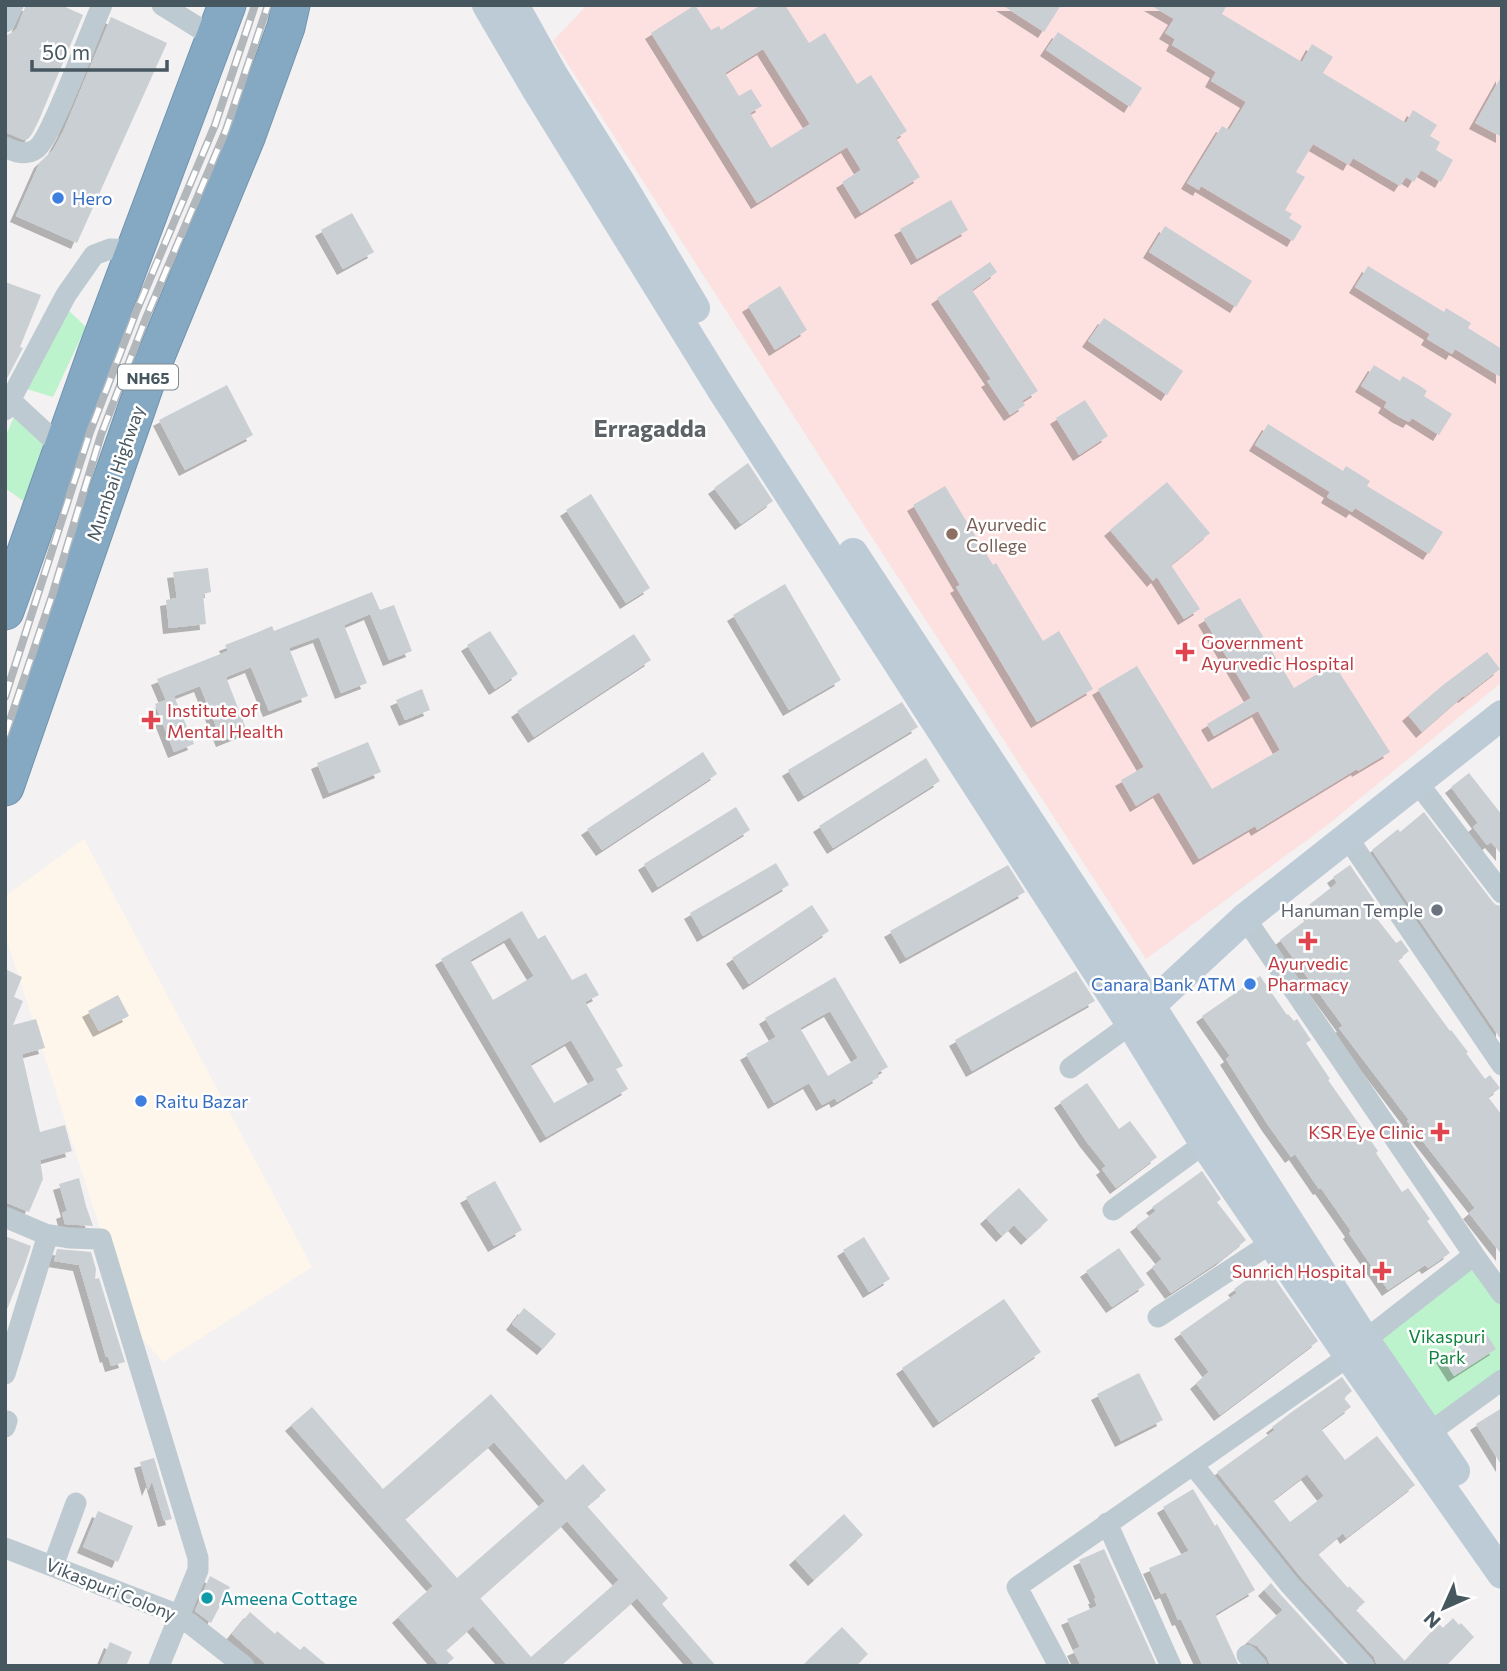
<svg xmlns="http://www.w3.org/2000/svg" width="1507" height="1671" font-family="Commissioner,sans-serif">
	<defs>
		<filter id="shadow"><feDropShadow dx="-6" dy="6" stdDeviation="0" flood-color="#0004"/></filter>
	</defs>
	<rect width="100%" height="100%" fill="#f3f1f1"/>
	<path fill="#fef6ea" d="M84,839l228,428 -149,95 -31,-35 -127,-393v-38z"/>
	<path fill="#fde1e1" d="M587,5h915v677l-172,141 -184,136 -310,-477 -283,-441z"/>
	<path fill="#bdf3cc" d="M64,306l22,21 -33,70 -26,-8z
		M14,417l40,34 -25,54 -24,-17v-51z
		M1472,1259l30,41v77l-68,48 -58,-90z"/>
	<path fill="#cacfd4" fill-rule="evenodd" filter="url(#shadow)" d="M26,5h35l22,10 -44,105 -7,14 -4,5 -4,1 -19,-8v-92l2,-5 6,-3 4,-4z
		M695,5l16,25 8,-4 2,4 40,-25h24l24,38 16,-10 32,51 14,-9 36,56 -11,7 24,39 -59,36 -19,-31 19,-12 -14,-23 -90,56 -106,-170zM763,49l47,75 -39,24 -21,-35 12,-7 -11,-17 -12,7 -14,-23z
		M1002,5h59l-17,27z
		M1150,5h77l-5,9 80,48 10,-18 21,13 -10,16 83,50 7,-13 24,15 -7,11 10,6 -4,8 17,10 -12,22 -20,-12 -7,12 -8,-5 -6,9 -47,-28 -4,7 -36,-21 -17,28 9,5 -20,33 7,4 -3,4 13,8 -9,15 -92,-55 -2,4 -12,-7 35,-57 7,4 17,-28 -35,-21 5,-9 -44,-27 3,-6 -10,-6 9,-14z
		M111,17l56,26 -90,200 -61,-27 24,-54 13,-12 10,-18z
		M1058,32l84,56 -12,19 -84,-57z
		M1502,75v62l-27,-14z
		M951,200l17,30 -51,29 -17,-30z
		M352,213l22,39 -31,17 -22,-39z
		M1165,226l87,55 -16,26 -87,-55z
		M990,262l7,10 -25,18 66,101 -16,10 3,4 -15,10 -23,-34 4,-2 -54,-81z
		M1368,266l76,46 2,-4 25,15 -3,5 34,21v29l-47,-29 -3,5 -25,-15 3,-5 -75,-47z
		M5,282l36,13 -21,52 3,1 -18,34z
		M780,286l27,44 -32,20 -27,-44z
		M1104,318l79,53 -16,24 -79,-54z
		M1374,365l26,16 3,-5 17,10 7,5 -3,5 28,18 -13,21 -27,-17 -3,4 -10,-5 -15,-10 3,-5 -26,-16z
		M227,385l26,50 -68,35 -26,-50z
		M1085,400l23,36 -29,19 -23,-37z
		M1268,424l75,47 3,-5 24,15 -3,5 76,46 -14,22 -74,-46 -3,4 -25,-15 3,-5 -75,-47z
		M748,463l25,38 -32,23 -27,-36z
		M1167,482l43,51 -39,32 29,44 -16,10 -27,-42 -4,4 -43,-51z
		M945,486l48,79 3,-2 47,78 16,-10 34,58 -56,33 -81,-135 4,-2 -47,-80z
		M591,494l59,94 -24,15 -60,-93z
		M208,568l3,24 -8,2 3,30 -37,4 -3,-28 11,-2 -4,-26z
		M785,584l56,96 -52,30 -56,-95z
		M372,592l8,18 14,-5 18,46 -23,9 -19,-46 -26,11 23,58 -26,10 -22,-56 -30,11 19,48 -39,15 -18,-44 -25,10 21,54 -25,10 -22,-55 -26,10 20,48 -20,8 -19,-48 11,-4 -9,-21 71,-28 -3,-6 31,-12 16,-7 2,5z
		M1240,598l54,90 40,-24 56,88 -32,19 -1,-2 -100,61 -2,-4 -56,33 -40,-67 -23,14 -15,-26 23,-13 -46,-78 39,-23 75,123 68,-39 -22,-39 -44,25 -7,-12 44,-26 -47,-79z
		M490,631l28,43 -23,15 -28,-44z
		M634,634l17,26 -117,77 -17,-26z
		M1487,652l13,17 -36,28 -1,-1 -41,36 -14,-17 35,-30z
		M422,689l8,21 -25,10 -9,-20z
		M902,702l16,25 -114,69 -16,-26z
		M368,742l13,30 -52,21 -12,-30z
		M703,752l14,22 -115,76 -15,-21z
		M926,758l14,23 -107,67 -14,-22z
		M1469,773l33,42v40l-11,-13 -4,3 -14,-18 5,-4 -27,-36z
		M736,807l14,23 -92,57 -14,-23z
		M1424,812l68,89 4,4 6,1v135l-130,-191 26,-21 2,3z
		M776,863l13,22 -86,51 -13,-23z
		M1008,865l17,27 -119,66 -16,-27z
		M1350,865l28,41 -7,5 25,32 5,-3 8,11 -11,9 52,71 1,-1 17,22 -2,1 19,26 5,-4 10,13 -12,9 14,18v140l-33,-42 6,-5 -68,-87 2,-1 -70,-92 4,-2 -63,-86 31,-24 -6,-8 32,-25 -4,-6z
		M812,905l17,26 -80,53 -17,-26z
		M522,911l16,28 7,-4 27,45 14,-7 13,22 -14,7 38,64 -7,3 12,20 -82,48 -105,-178zM510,937l24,39 -41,24 -23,-40zM571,1040l24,40 -41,23 -24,-39z
		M5,969l17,8 -8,20 9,4 -10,24 23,-6 9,29 -23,6 18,78 25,-7 7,26 -32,9 3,19 -14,33 -24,-10z
		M1076,971l19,30 -123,70 -17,-31z
		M1260,976l27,39 1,-1 6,7 3,-2 14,21 -5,3 24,36 -2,1 50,71 -2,2 26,39 6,-4 22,31 -3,2 23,32 -22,15 -3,-3 -37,25 -39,-57 2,-2 -30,-43 -2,1 -24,-35 -4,3 -23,-32 -42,-66 4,-3 -28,-40z
		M835,977l53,90 -11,6 2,4 -42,25 -2,-4 -13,7 -13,-22 -35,20 -28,-49 30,-17 -11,-19zM830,1011l28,47 -30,18 -28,-48z
		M118,995l11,21 -30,15 -11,-20z
		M1087,1083l32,46 11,-8 27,36 -41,31 -14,-19 4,-3 -20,-25 -26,-39z
		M1202,1171l19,28 -4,3 29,38 -25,20 -50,33 -19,-26 10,-8 -26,-33 20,-15 -4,-4z
		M79,1178l7,28 7,20 -28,-2 -3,-11 5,-2 -8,-27z
		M495,1181l27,49 -28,16 -28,-49z
		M1019,1188l29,32 -21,19 -13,-14 -12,11 -16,-18z
		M5,1236l26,10 -7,21 -18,45z
		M864,1237l26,42 -21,13 -26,-42z
		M1119,1248l26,37 -33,22 -26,-36z
		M57,1249l34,3 5,17 -1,10 4,-1 26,84 -14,4 -3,-10 -2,1 -27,-92 -25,-4z
		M1266,1266l52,75 -98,74 -24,-32 13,-11 -29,-39 57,-40 -3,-4z
		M1004,1299l37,53 -102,70 -37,-54z
		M524,1308l32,26 -13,15 -31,-25z
		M1484,1330l12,19 -42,27 -12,-19z
		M1139,1373l24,47 -42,21 -24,-47z
		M1342,1377l10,14 -8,7 7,9 -30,22 24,31 32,-24 38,49 -69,53 -3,-5 -25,21 30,34 1,-2 16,16 -9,8 49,51 34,-37 4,4 10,-10 6,7 2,-2 13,14 -28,29h-69l-3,-9 -74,-81 -83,-104 58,-42 -3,-3 21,-16zM1307,1474l17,22 -34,26 -17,-22z
		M491,1394l75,86 17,-16 23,26 -19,16 81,92 -6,6 54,62h-20l-59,-68 -77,68h-52l-35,-40 -27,24 8,8 -9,8h-5l-42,-49 35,-31 -142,-161 21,-18 71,82zM494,1442l51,59 -88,77 -52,-59zM567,1521l52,59 -88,77 -51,-59z
		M1502,1408v58l-26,-42z
		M154,1458l18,61 -8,2 -12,-40 -4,9 -8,-28z
		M1193,1489l22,37 2,-2 38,66 -40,24 24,52h-36l-22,-47 -3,1 -12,-28 -5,2 -12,-26 40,-17 -26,-44z
		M98,1511l35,15 -15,36 -35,-15z
		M844,1514l19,21 -49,45 -19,-21z
		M1104,1549l53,117h-76l-8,-16 7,-3 -13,-28 30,-13 -3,-8h2l-17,-38z
		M210,1576l20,11 -19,36 -16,-12z
		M1271,1583l9,11 66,72h-76l-3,-9 -10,-11 -10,-4 36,-32 -19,-20z
		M250,1612l25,22 2,-3 23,19 4,-4 24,20h-60l-36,-32z
		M842,1627l26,27 -12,12h-54z
		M110,1642l22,10 -6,14h-26z"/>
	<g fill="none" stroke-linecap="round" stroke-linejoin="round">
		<g stroke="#7094af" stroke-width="39">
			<path id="highway" d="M5,611l91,-257 131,-349
				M5,787l144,-414 98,-238 39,-108 5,-22"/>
		</g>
		<path stroke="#bdcad1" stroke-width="21" d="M162,5l53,33
			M5,22l8,-17
			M5,147c10,5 21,9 31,2 15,-9 55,-120 66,-144
			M5,398l5,2 52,48
			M5,410l61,-115 28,-40 16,-6 26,1
			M1417,782l85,111
			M1347,837l155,228
			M1245,918l229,337
			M1070,1068l61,-44
			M1113,1210l103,-75
			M5,1217l40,17 1,7 -41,133
			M45,1234l24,4 32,1 97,319v12l-39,96
			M1158,1317l124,-81
			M5,1427l2,-6
			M1429,1433l73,-53
			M1193,1465l97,120 74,81
			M1107,1523l64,143
			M5,1548l174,67 65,51
			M53,1566l23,-63
			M1247,1655l10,11
			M1059,1666l-42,-79 332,-231 16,-16 109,-85 28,39"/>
		<path stroke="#bdcbd6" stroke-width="30" d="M487,5l48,82 187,303 409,634 73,119 145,213 153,218
			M514,5l39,70 67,107 75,126
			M853,553l297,452 215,335 90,131
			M1136,1019l109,-101 257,-203"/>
		<use href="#highway" stroke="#85a9c3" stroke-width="37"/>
		<g stroke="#b2b7bc" stroke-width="8">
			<path id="rail" d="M5,697l85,-265 46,-120 79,-187 40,-120
				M5,735l47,-139 49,-161 45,-117 80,-188 42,-125"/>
		</g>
		<use href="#rail" stroke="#fff" stroke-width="5" stroke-dasharray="16" stroke-linecap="butt"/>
	</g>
	<g fill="#3f7fe0" stroke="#fff" stroke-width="2.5">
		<circle cx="58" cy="198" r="7"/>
		<circle cx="1250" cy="984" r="7"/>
		<circle cx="141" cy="1101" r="7"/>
	</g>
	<circle fill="#8d6e63" stroke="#fff" stroke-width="2.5" cx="952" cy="534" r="7"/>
	<g fill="#e0444e" stroke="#fff" stroke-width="2.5">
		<path d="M1181.5 641.5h7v7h7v7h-7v7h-7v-7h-7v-7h7z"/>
		<path d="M147.5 709.5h7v7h7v7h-7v7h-7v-7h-7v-7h7z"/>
		<path d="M1304.5 930.5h7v7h7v7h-7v7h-7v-7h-7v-7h7z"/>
		<path d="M1436.5 1121.5h7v7h7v7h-7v7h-7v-7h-7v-7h7z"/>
		<path d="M1378.5 1260.5h7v7h7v7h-7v7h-7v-7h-7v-7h7z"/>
	</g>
	<circle fill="#6b7280" stroke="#fff" stroke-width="2.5" cx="1437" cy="910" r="7"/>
	<circle fill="#0f9aa8" stroke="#fff" stroke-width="2.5" cx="207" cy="1598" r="7"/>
	<g text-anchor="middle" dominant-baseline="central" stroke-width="5" stroke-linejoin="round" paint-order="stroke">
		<rect fill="#fff" stroke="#7e8990" stroke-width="2" x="118" y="364.5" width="60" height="25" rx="5"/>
		<g font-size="16" font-weight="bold" fill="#475760">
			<text x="148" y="377">NH65</text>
		</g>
		<g font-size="18" fill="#366cbe" stroke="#fff" text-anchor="start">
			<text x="72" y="198">Hero</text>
			<text x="1236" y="984" text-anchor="end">Canara Bank ATM</text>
			<text x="155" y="1101">Raitu Bazar</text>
		</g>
		<g font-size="18" fill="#475760" stroke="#fff">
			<text transform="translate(115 473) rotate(-71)">Mumbai Highway</text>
			<text transform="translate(111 1589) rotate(22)">Vikaspuri Colony</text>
		</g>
		<g font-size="18" fill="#785e54" stroke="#fff" text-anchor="start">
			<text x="966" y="524">Ayurvedic<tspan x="966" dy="21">College</tspan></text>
		</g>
		<g font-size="18" fill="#be3a42" stroke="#fff" text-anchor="start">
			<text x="1201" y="642">Government<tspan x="1201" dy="21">Ayurvedic Hospital</tspan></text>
			<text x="167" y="710">Institute of<tspan x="167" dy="21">Mental Health</tspan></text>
			<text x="1308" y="963" text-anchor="middle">Ayurvedic<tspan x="1308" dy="21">Pharmacy</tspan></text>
			<text x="1424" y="1132" text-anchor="end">KSR Eye Clinic</text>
			<text x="1366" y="1271" text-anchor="end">Sunrich Hospital</text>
		</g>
		<g font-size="18" fill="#5b616d" stroke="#fff" text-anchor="end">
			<text x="1423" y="910">Hanuman Temple</text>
		</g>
		<g font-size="18" fill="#0f843e" stroke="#fff">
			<text x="1447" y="1336">Vikaspuri<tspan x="1447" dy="21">Park</tspan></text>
		</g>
		<g font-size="18" fill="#0d838f" stroke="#fff" text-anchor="start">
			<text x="221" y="1598">Ameena Cottage</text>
		</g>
		<g font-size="24" font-weight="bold" fill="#5d6266" stroke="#fff">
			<text x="650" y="427">Erragadda</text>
		</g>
	</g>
	<rect width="1507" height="1671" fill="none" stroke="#475760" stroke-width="14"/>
	<g transform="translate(1444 1608) rotate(225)" stroke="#ffffff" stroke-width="5" paint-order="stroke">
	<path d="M0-5L12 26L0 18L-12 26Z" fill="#475760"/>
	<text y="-10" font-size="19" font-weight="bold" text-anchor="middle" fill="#475760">N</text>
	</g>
	<path d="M32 60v10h135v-10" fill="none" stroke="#475760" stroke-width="3.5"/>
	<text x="42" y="60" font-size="21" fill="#475760" stroke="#ffffff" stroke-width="5" paint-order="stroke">50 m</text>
</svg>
